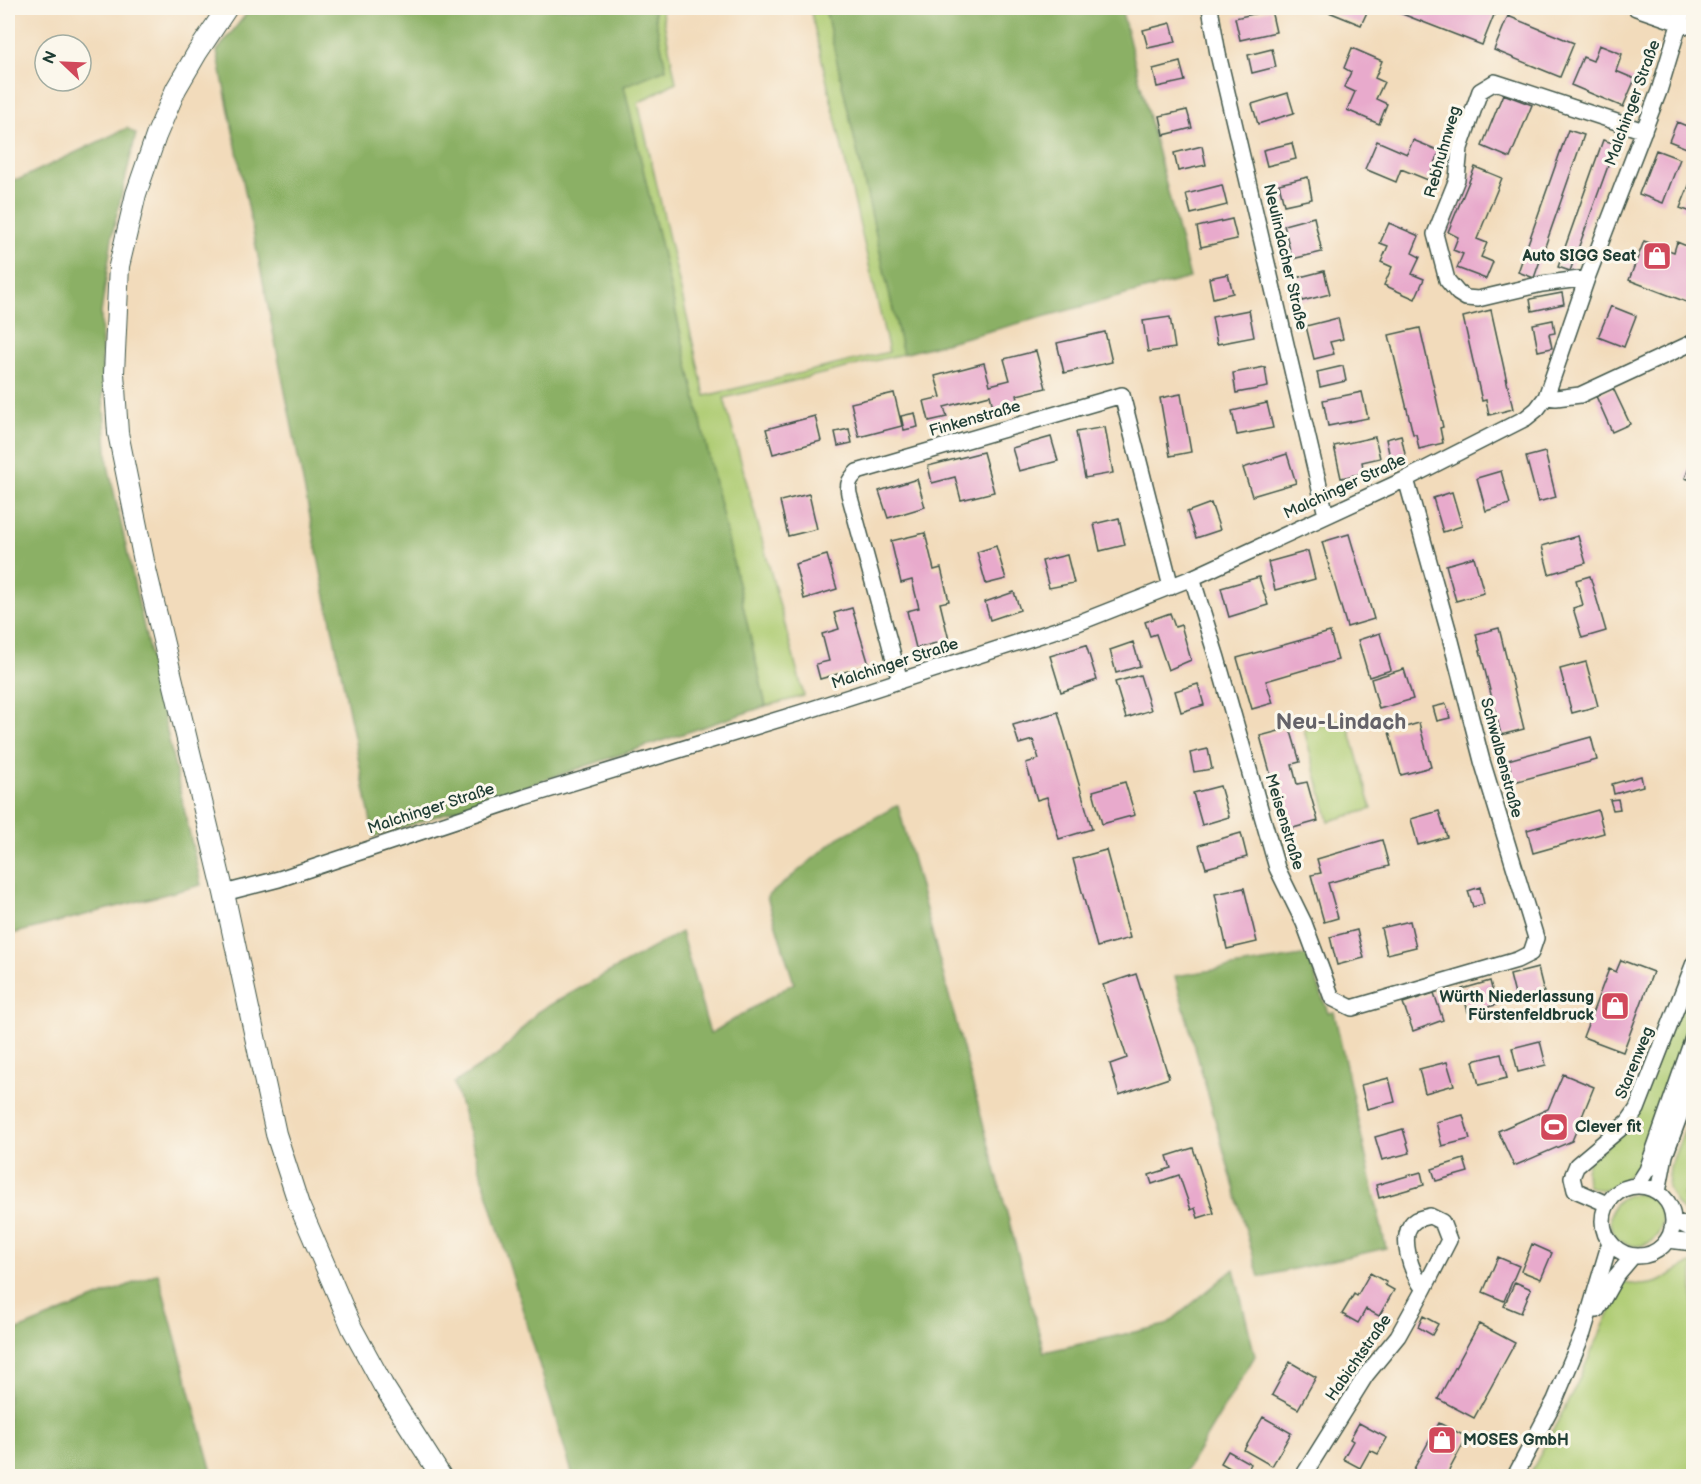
<svg xmlns="http://www.w3.org/2000/svg" width="1701" height="1484" font-family="'Balsamiq Sans',sans-serif">
	<rect width="100%" height="100%" fill="#fbf7ec"/>
	<filter id="ink" filterUnits="userSpaceOnUse"><feTurbulence type="fractalNoise" baseFrequency=".0167" numOctaves="2"/><feDisplacementMap in="SourceGraphic" scale="12" xChannelSelector="R" yChannelSelector="G"/><feConvolveMatrix kernelMatrix="1 2 1 2 8 2 1 2 1" color-interpolation-filters="sRGB"/></filter>
	<filter id="wash" filterUnits="userSpaceOnUse"><feTurbulence type="fractalNoise" baseFrequency=".008" numOctaves="4" result="noise"/><feDisplacementMap in="SourceGraphic" scale="24" xChannelSelector="R" yChannelSelector="G"/><feGaussianBlur stdDeviation="1.35" result="paint"/><feColorMatrix in="noise" values="0 0 0 0 0 0 0 0 0 0 0 0 0 0 0 0 0 1.4 0 .05"/><feComposite in="paint" operator="in"/></filter>
	<g filter="url(#wash)">
		<rect width="100%" height="100%" fill="#f2dbbb"/>
		<path fill="#afcc73" stroke="#678454" stroke-width="1.5" d="M653,8h8l15,74 -38,21 67,293 184,-44 -79,-344h15l78,346 -179,44 80,298 -38,10 -142,-620 42,-18z
			M1346,718l26,91 -43,12 -25,-91z
			M1693,979v38l-50,141c-11,18 -35,41 -56,27l-1,-15 3,-10 32,-26z
			M1693,1121v40l-7,31 -3,4 10,6v15l-3,3 -14,-17 -8,-15 2,-21 14,-36z
			M1610 1220a26 26 0 1 1 52 0a26 26 0 1 1-52 0Z
			M1693,1264v212h-164l44,-84 50,-109c14,2 27,4 39,-3 10,-5 20,-15 31,-16z"/>
		<path fill="#8bb065" stroke="#55764c" stroke-width="1.5" d="M251,8h402l13,61 -42,17 142,620 -392,131 -157,-786z
			M825,8h296l69,270 -287,76z
			M127,128l9,6 -23,97 -12,82 2,82 5,70 93,420 -193,50v-755l12,-1z
			M898,805l146,547 122,-27 68,-56 21,87 -72,120h-610l-119,-393 48,-31 35,-40 144,-80 29,102 84,-51 -27,-86 71,-59z
			M1308,955l20,58 6,-1 52,236 -127,29 -84,-301z
			M158,1273l55,203h-205v-142z"/>
		<g id="blocks">
			<path fill="#e8aacc" d="M1331,8h38l-8,17 -32,-13z
				M1393,8h97l6,2 -14,35 -90,-35z
				M1271,10l5,22 -36,8 -5,-22z
				M1508,16l66,27 -14,34 -66,-27z
				M1171,23l5,19 -28,6 -5,-18z
				M1599,45l23,9 -6,17 19,8 -12,28 -52,-22 12,-28 10,4z
				M1352,48l30,13 -7,17 9,4 -8,17 11,5 -8,20 -32,-14 8,-18 -11,-5 7,-15 -7,-4z
				M1272,49l4,18 -24,6 -4,-18z
				M1180,62l5,19 -28,6 -4,-18z
				M1288,93l6,20 -36,11 -6,-20z
				M1503,94l29,11 -22,53 -28,-12z
				M1187,110l5,18 -28,7 -4,-19z
				M1677,122l17,7v22l-25,-10z
				M1568,130l16,5 -50,143 -16,-6z
				M1413,140l27,11 -12,29 -27,-11 -5,13 -31,-13 12,-28 30,13z
				M1603,140l13,4 -46,127 -12,-4z
				M1292,143l4,16 -29,7 -4,-16z
				M1202,146l4,19 -28,6 -4,-18z
				M1656,150l24,9 -17,44 -24,-9z
				M1475,167l27,11 -25,61 10,4 -6,14 12,5 -7,17 -29,-11 6,-14 -10,-4 5,-13 -10,-5z
				M1694,173v40l-14,-5z
				M1308,177l4,22 -28,6 -5,-21z
				M1222,185l5,20 -36,9 -5,-20z
				M1314,217l8,35 -30,7 -8,-34z
				M1232,219l5,20 -36,8 -4,-20z
				M1389,223l30,13 -7,17 8,4 -8,17 12,5 -9,20 -31,-14 8,-18 -11,-5 7,-16 -8,-3z
				M1644,241l30,11 3,-10 17,7v56l-65,-25z
				M1324,271l6,23 -28,7 -6,-23z
				M1228,274l5,19 -20,5 -4,-20z
				M1562,293l2,11 -32,7 -2,-12z
				M1611,306l25,10 -12,31 -26,-10z
				M1249,310l5,27 -37,7 -5,-27z
				M1491,310l22,99 -24,6 -3,-15 -4,1 -19,-84z
				M1170,317l5,31 -27,4 -5,-31z
				M1338,318l5,21 -13,3 4,12 -20,5 -8,-33z
				M1553,320l2,13 -6,1 3,14 -14,3 -5,-27z
				M1420,328l23,99 -3,1 3,15 -24,6 -3,-15h-3l-24,-99z
				M1105,332l7,30 -48,11 -7,-30z
				M1036,351l10,37 -29,7 2,9 -25,7 -4,-16 -46,12 3,10 -18,4 -5,-20 17,-4 -6,-21 49,-13 6,22 20,-5 -6,-21z
				M1343,366l3,15 -26,6 -3,-15z
				M1265,367l3,20 -32,6 -3,-20z
				M1613,388l17,36 -18,8 -16,-36z
				M1362,392l6,26 -40,8 -5,-26z
				M894,393l8,33 -43,11 -8,-34z
				M1181,394l10,58 -21,4 -10,-58z
				M1267,403l6,25 -36,7 -5,-24z
				M915,413l3,14 -14,3 -3,-14z
				M815,416l6,25 -48,13 -7,-25z
				M1105,427l8,46 -28,5 -9,-46z
				M849,429l3,14 -14,3 -3,-14z
				M1401,435l5,24 -15,3 -5,-23z
				M1051,437l7,24 -39,10 -7,-23z
				M1375,437l5,21 -18,4 2,11 -23,5 -7,-32z
				M983,452l11,40 -33,8 -6,-23 -23,6 -4,-17z
				M1545,452l11,45 -18,5 -12,-45z
				M1287,454l9,29 -44,13 -9,-28z
				M1693,458h1v23l-9,-3z
				M1501,471l9,33 -24,7 -9,-33z
				M917,479l8,28 -37,11 -9,-27z
				M1452,492l10,34 -19,6 -10,-34z
				M809,494l8,35 -29,7 -8,-35z
				M1211,503l9,27 -24,8 -9,-26z
				M1119,518l6,27 -25,6 -6,-27z
				M925,533l9,37 7,-2 8,33 -9,2 9,37 -33,8 -9,-37 12,-3 -7,-28 -11,3 -10,-42z
				M1349,534l25,85 -27,8 -25,-85z
				M1578,536l8,27 -37,11 -7,-28z
				M996,546l10,33 -20,5 -9,-32z
				M1308,551l7,28 -40,11 -7,-28z
				M827,555l10,34 -33,10 -9,-35z
				M1067,555l7,28 -25,5 -7,-27z
				M1474,557l10,36 -28,8 -10,-36z
				M1590,576l16,55 -24,7 -9,-30 10,-3 -7,-25z
				M1259,577l9,28 -39,12 -8,-29z
				M1014,592l6,18 -30,10 -5,-18z
				M852,608l17,57 -49,14 -4,-15 13,-3 -7,-27 17,-5 -5,-16z
				M1170,613l5,14 6,-2 10,35 -23,10 -12,-36 -6,2 -5,-14z
				M1499,628l25,101 -23,6 -25,-101z
				M1330,632l8,28 -72,21 7,22 -21,6 -15,-51z
				M1380,633l11,37 -22,7 -11,-37z
				M1133,642l7,24 -24,7 -6,-23z
				M1086,645l11,35 -36,12 -11,-36z
				M1586,662l12,44 -26,7 -12,-44z
				M1404,669l9,30 -34,10 -8,-30z
				M1140,675l11,35 -25,8 -11,-36z
				M1198,684l6,21 -23,7 -6,-21z
				M1446,704l4,14 -13,3 -4,-14z
				M1058,712l34,117 -33,10 -12,-42 -10,3 -11,-37 13,-4 -6,-19 -14,4 -6,-19z
				M1419,723l12,44 -30,8 -12,-43z
				M1290,728l10,34 -8,2 5,20 10,-2 11,39 -32,9 -26,-94z
				M1591,737l6,23 -83,22 -6,-22z
				M1208,749l4,20 -18,3 -4,-19z
				M1641,776l2,10 -29,8 -2,-10z
				M1125,782l10,33 -33,9 -9,-33z
				M1220,786l9,31 -27,8 -9,-32z
				M1618,799l2,10 -7,1 -3,-10z
				M1598,810l6,23 -71,20 -6,-23z
				M1439,811l8,26 -29,8 -7,-26z
				M1241,833l6,24 -41,11 -7,-23z
				M1382,840l7,26 -61,17 10,35 -14,4 -13,-47 10,-2 -4,-14z
				M1106,850l24,88 -33,9 -24,-88z
				M1480,887l4,17 -11,3 -5,-16z
				M1244,888l13,54 -30,7 -12,-55z
				M1410,921l6,26 -29,7 -6,-26z
				M1357,930l7,28 -27,7 -7,-28z
				M1621,960l32,12 -30,80 -40,-15 26,-68 7,3z
				M1538,968l6,24 -28,7 -6,-24z
				M1136,974l33,104 -50,17 -9,-31 17,-6 -24,-73z
				M1490,981l6,24 -28,7 -6,-23z
				M1434,993l9,27 -30,11 -10,-28z
				M1540,1041l6,24 -28,7 -6,-24z
				M1501,1054l6,24 -28,7 -6,-24z
				M1447,1062l7,23 -29,8 -6,-24z
				M1563,1074l31,13 -22,54 -58,25 -16,-35 50,-22z
				M1389,1078l6,24 -28,7 -6,-24z
				M1463,1115l7,24 -28,7 -6,-24z
				M1403,1129l7,24 -28,7 -7,-23z
				M1193,1148l21,65 -16,5 -3,-10 -4,2 -12,-35 -27,9 -3,-9 22,-7 -4,-12z
				M1464,1159l4,13 -32,9 -4,-12z
				M1421,1172l3,13 -45,13 -3,-13z
				M1532,1244l20,9 -11,26 -20,-8z
				M1498,1257l21,9 -15,35 -21,-9z
				M1370,1273l16,9 -1,3 9,5 -15,26 -13,-7 -8,14 -16,-9 12,-20 3,2z
				M1515,1282l16,7 -10,24 -17,-7z
				M1423,1316l15,8 -6,11 -14,-8z
				M1479,1324l36,19 -41,75 -36,-19z
				M1290,1362l26,15 -18,32 -26,-14z
				M1263,1417l28,16 -19,33 -28,-16z
				M1359,1423l28,15 -9,16 -8,-4 -10,18 -17,-9 10,-18 -3,-2z
				M1439,1423l28,14 -21,39h-36z
				M1228,1451l23,13 -6,11 3,1h-17l4,-5 -14,-8z"/>
		</g>
	</g>
	<g filter="url(#ink)">
		<use href="#blocks" fill-opacity="0" stroke="#3f5548" stroke-width="1.5"/>
		<g fill="none" stroke-linecap="round" stroke-linejoin="round">
			<g stroke="#3f5548" stroke-width="18">
				<path id="minor" d="M1210,8l8,46 108,461
					M1636,8l58,20
					M1587,278l-45,6 -64,15 -12,-1 -8,-5 -11,-13 -12,-46 22,-55 3,-31 20,-57 15,-9 149,49
					M1546,397l10,1 24,-3 114,-53
					M1192,578l25,80 60,210 27,55 28,75 20,10 165,-48 14,-7 5,-15 -54,-177 -33,-128 -43,-154
					M900,681l-51,-187c-2,-11 1,-15 8,-22l265,-77 49,192
					M224,893l55,-14 246,-82 278,-85 275,-89 114,-45 214,-99 120,-61 11,-9 9,-12 41,-119 72,-187 25,-83
					M1603 1221a35 35 0 1 1 70 0a35 35 0 1 1-70 0Z
					M1637,1186l10,-16 47,-135
					M1658,1192l7,-37 29,-78
					M1607,1204l-32,-14 -3,-13 5,-12 51,-43 9,-13 57,-146
					M1430,1216l12,6 7,18 -25,49c-12,-13 -28,-57 -8,-69 4,-2 10,-3 14,-4z
					M1673,1220l21,10
					M1668,1240l26,3
					M1597,1310l19,-34 17,-20
					M1303,1476l63,-101 32,-39 26,-47
					M1515,1476l40,-76 28,-67 27,-91"/>
			</g>
			<g stroke="#3f5548" stroke-width="22">
				<path id="major" d="M227,8l-30,45 -21,36 -20,47 -20,58 -17,72 -5,107 4,60 26,128 80,332 52,241 23,71 53,123 31,57 58,91"/>
			</g>
			<use href="#minor" stroke="#fff" stroke-width="15"/>
			<use href="#major" stroke="#fff" stroke-width="20"/>
		</g>
	</g>
	<defs>
		<g id="shop-square" transform="scale(1.5)"><rect x="-9" y="-9" width="18" height="18" rx="4" fill="#d1495b" stroke="#fbf7ec"/><path d="M-5-2.5h2.3a2.7 3.5 0 0 1 5.4 0H5L5.5 6h-11ZM-1.5-2.5h3a1.5 2.3 0 0 0-3 0Z" fill="#fff"/></g>
		<g id="stadium-square" transform="scale(1.5)"><rect x="-9" y="-9" width="18" height="18" rx="4" fill="#d1495b" stroke="#fbf7ec"/><path d="M0-5a6.5 5 0 1 0 0 10a6.5 5 0 1 0 0-10ZM-3.5-1.8h7v3.6h-7Z" fill="#fff"/></g>
	</defs>
	<g fill-rule="evenodd">
		<use href="#shop-square" x="1657" y="256"/>
		<use href="#shop-square" x="1615" y="1006"/>
		<use href="#stadium-square" x="1554" y="1127"/>
		<use href="#shop-square" x="1442" y="1440"/>
	</g>
	<g text-anchor="middle" dominant-baseline="central" stroke-width="6" stroke-linejoin="round" paint-order="stroke">
		<g font-size="16" fill="#1f3d34" stroke="#fbf7ec">
			<text transform="translate(1633 103) rotate(-70)">Malchinger Straße</text>
			<text transform="translate(1443 152) rotate(-74)">Rebhuhnweg</text>
			<text transform="translate(1285 257) rotate(77)">Neulindacher Straße</text>
			<text transform="translate(975 419) rotate(-16)">Finkenstraße</text>
			<text transform="translate(1345 487) rotate(-25)">Malchinger Straße</text>
			<text transform="translate(895 664) rotate(-18)">Malchinger Straße</text>
			<text transform="translate(1501 758) rotate(75)">Schwalbenstraße</text>
			<text transform="translate(431 809) rotate(-18)">Malchinger Straße</text>
			<text transform="translate(1284 822) rotate(73)">Meisenstraße</text>
			<text transform="translate(1635 1063) rotate(-68)">Starenweg</text>
			<text transform="translate(1359 1358) rotate(-55)">Habichtstraße</text>
		</g>
		<g font-size="16" font-weight="bold" fill="#1f3d34" stroke="#fbf7ec" text-anchor="end">
			<text x="1636" y="256">Auto SIGG Seat</text>
			<text x="1594" y="997">Würth Niederlassung<tspan x="1594" dy="18">Fürstenfeldbruck</tspan></text>
			<text x="1575" y="1127" text-anchor="start">Clever fit</text>
			<text x="1463" y="1440" text-anchor="start">MOSES GmbH</text>
		</g>
		<g font-size="22" font-weight="bold" fill="#656369" stroke="#fbf7ec">
			<text x="1341" y="722">Neu-Lindach</text>
		</g>
	</g>
	<rect width="1701" height="1484" fill="none" stroke="#fbf7ec" stroke-width="30"/>
	<g transform="translate(63 63) rotate(293)"><circle r="28" fill="#fbf7ec" stroke="#a3ada2" stroke-width="1.5"/>
	<path d="M0-4.5L10 22L0 15L-10 22Z" fill="#d1495b"/>
	<text y="-9" font-size="16" font-weight="bold" text-anchor="middle" fill="#1f3d34">N</text>
	</g>
</svg>
